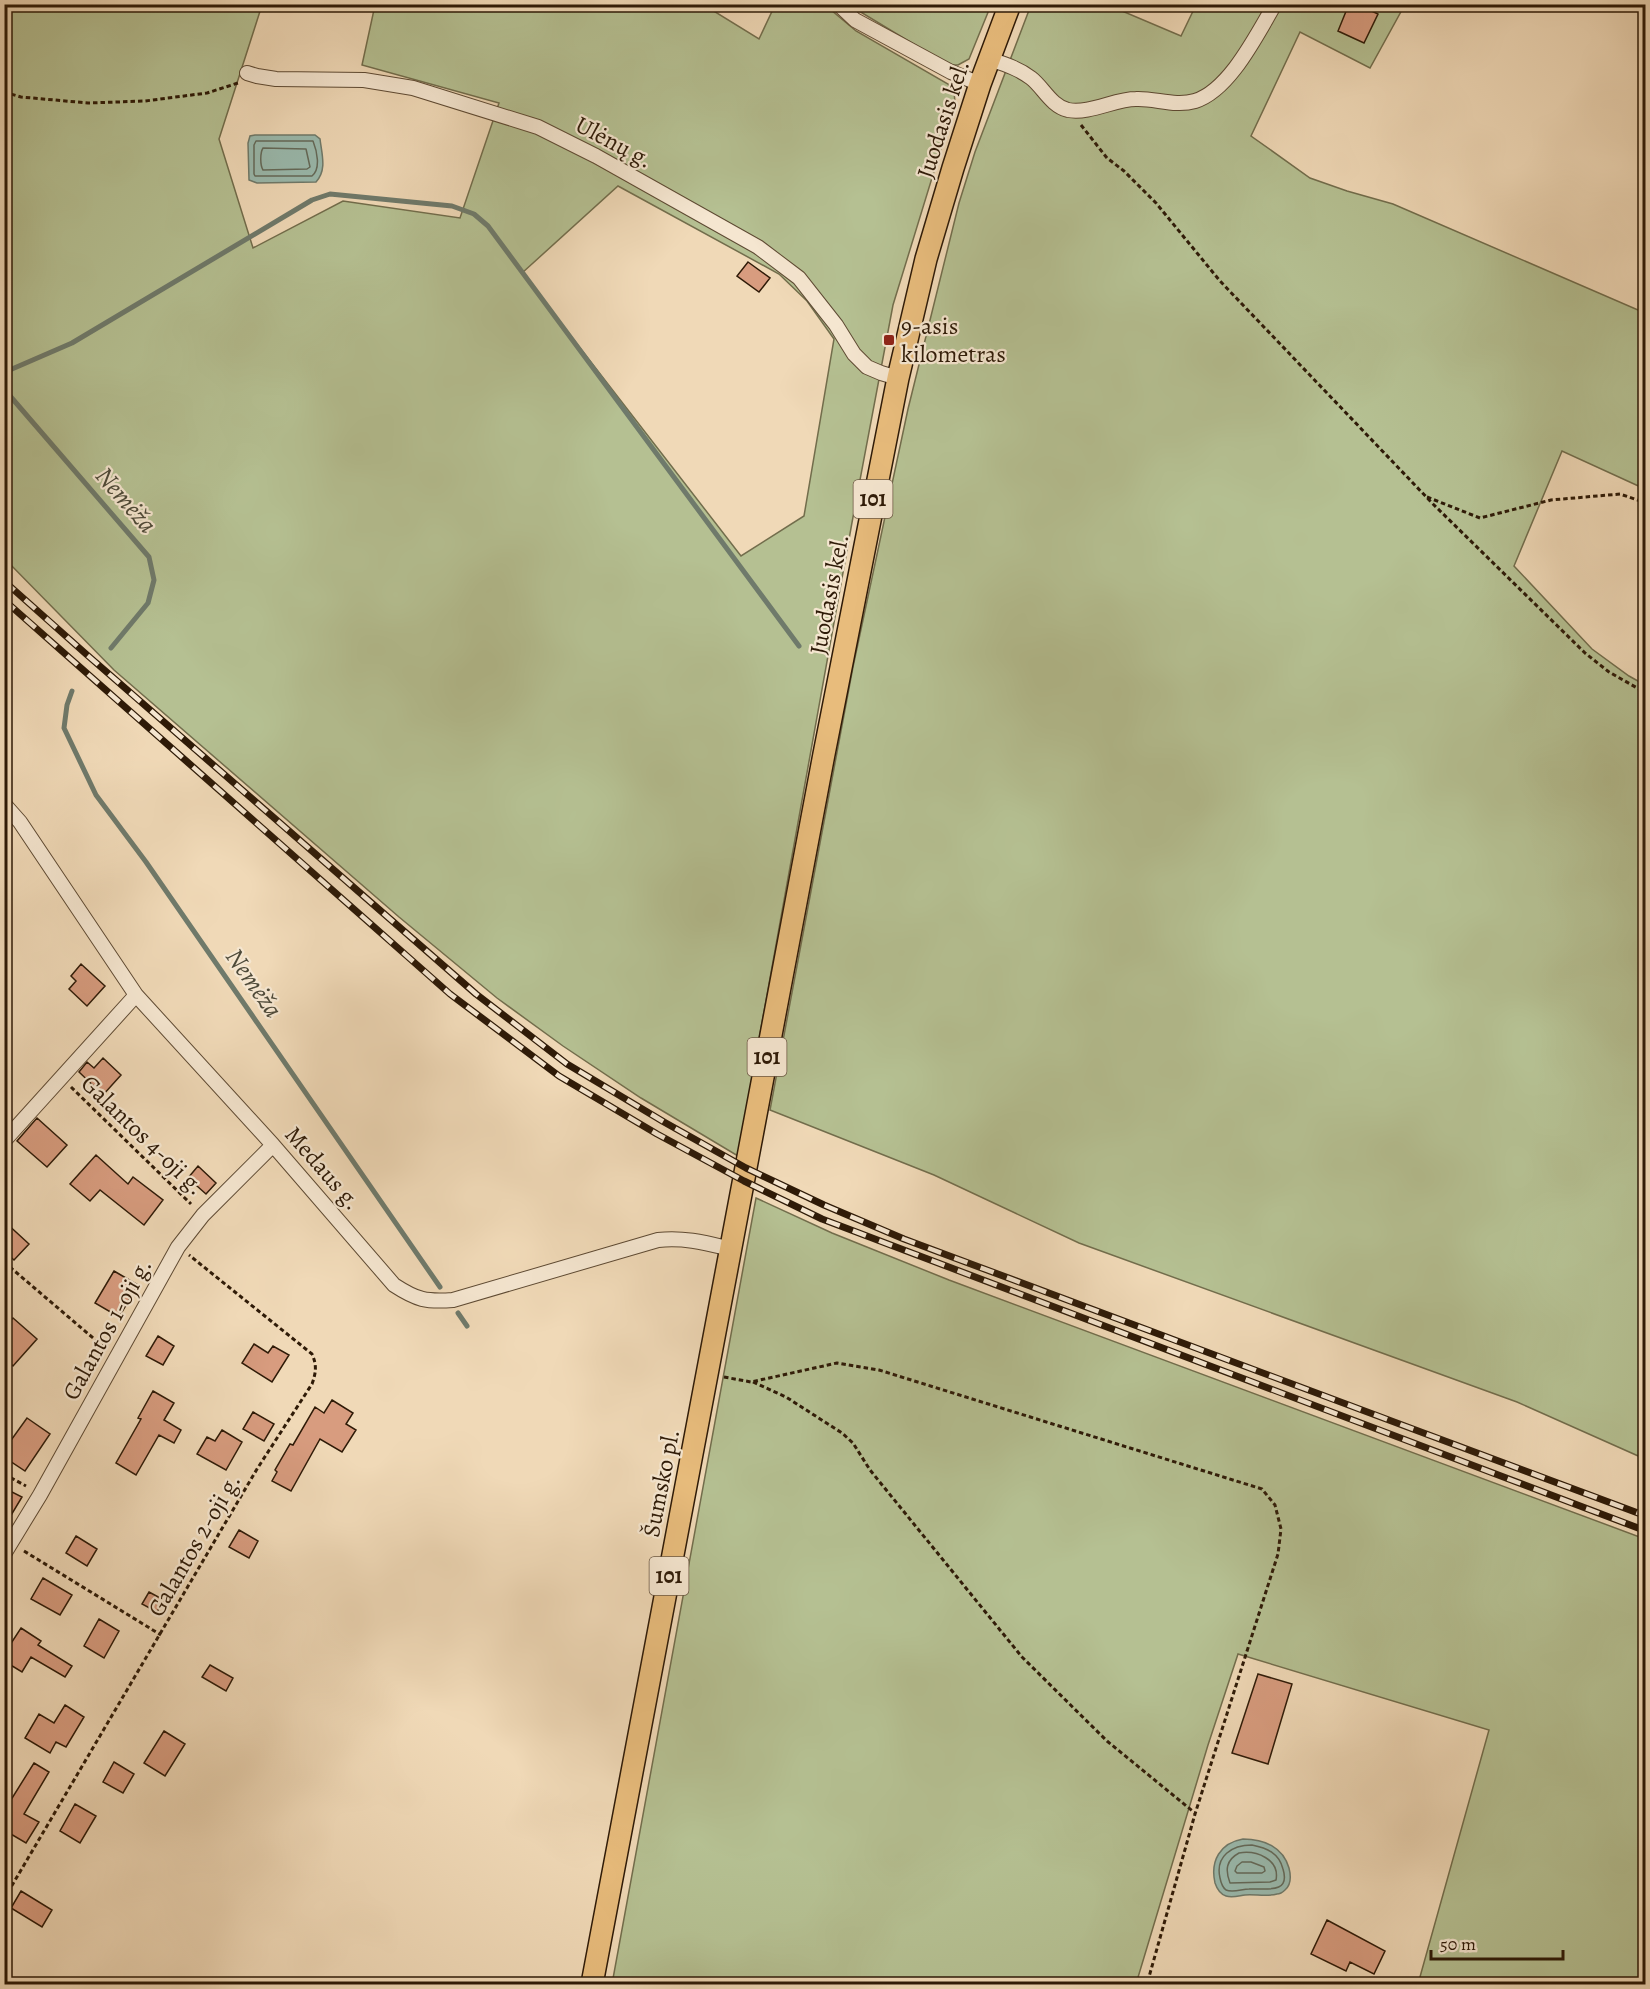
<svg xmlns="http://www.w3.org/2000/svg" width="1650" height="1989" font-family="Alegreya,serif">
	<rect width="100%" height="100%" fill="#f0d9b7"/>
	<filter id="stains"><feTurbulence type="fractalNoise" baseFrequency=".00333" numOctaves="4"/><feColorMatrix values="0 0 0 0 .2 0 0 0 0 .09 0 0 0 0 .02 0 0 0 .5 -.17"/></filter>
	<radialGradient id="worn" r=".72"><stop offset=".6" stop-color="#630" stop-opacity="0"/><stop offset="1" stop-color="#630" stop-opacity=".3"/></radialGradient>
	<path fill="#b5c092" stroke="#726d4c" stroke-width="1.5" fill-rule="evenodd" d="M1397,4l6,4 -33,60 -70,-36 -49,104 59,42 37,13 46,13 252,109v176l-83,-38 -48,115 78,83 37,27 16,9v774l-128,-57 -438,-159 -145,-68 -164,-65 83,-443 55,-258 51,-206 16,-51 56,-147h77l73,31 15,-31z
		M4,5h258l-43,134 34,109 90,-47 117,17 39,-115 -137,-38 13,-60h329l55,34 16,-34h50l31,26 92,53 6,7 1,12 -62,202 -40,212 -115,639 -97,-58 -78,-52 -66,-48 -98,-81 -285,-247 -109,-111zM618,186l161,88 28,27 27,38 -30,177 -63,40 -219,-283z
		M849,5h142l-22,54 -11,6h-10z
		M756,1198l76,35 117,47 696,259v445h-227l71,-254 -251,-76 -30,91 -72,239h-524z"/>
	<path fill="#9abaae" stroke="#6f7a6b" stroke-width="1.5" d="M255,135h60l5,4c2,16 7,31 -4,43l-59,1 -8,-3 -1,-37 2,-7z
		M1243,1839c21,0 40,8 46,29 2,8 2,17 -4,22 -2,2 -6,4 -8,4 -10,3 -22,0 -32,1 -7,1 -13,3 -19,1 -6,-2 -9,-7 -11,-13 -5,-22 5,-40 28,-44z"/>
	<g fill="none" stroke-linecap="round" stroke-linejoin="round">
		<path stroke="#646a5a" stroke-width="1.5" d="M256,141h57c4,10 8,28 -1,35h-57l-1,-2v-29z
			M263,148l43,1 4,18 -3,2 -44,1c-3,-5 -3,-17 0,-22z
			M1252,1845c15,3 27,8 31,24 8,26 -19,19 -34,20 -7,0 -16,4 -23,1 -4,-3 -5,-7 -6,-12 -5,-22 12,-33 32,-33z
			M1239,1853c17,-3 41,6 37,27l-6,2 -40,1c-5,-13 -4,-23 9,-30z
			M1242,1862h9l13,5 1,4 -3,2h-25l-2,-2 2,-5z"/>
		<path stroke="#6f7a6b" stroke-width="5" d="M4,370l8,-1 60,-26 240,-143 18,-6 122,12 22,8 14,12 311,420
			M4,389l145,168 5,23 -6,23 -37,45
			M72,691l-5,14 -3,23 32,67 50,67 294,425
			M458,1313l9,13"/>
	</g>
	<path fill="#d89c7f" stroke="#2e1a07" stroke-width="1.5" d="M1349,4h8l21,10 -14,29 -26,-12z
		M748,262l22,16 -11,14 -22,-16z
		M81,964l24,22 -18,20 -18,-17 7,-8 -5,-5z
		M103,1058l18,17 -18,20 -24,-23 8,-10 7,6z
		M37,1118l30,27 -20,22 -30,-26z
		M96,1155l32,29 5,-7 30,23 -19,25 -44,-35 -10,11 -20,-17z
		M198,1166l18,17 -10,11 -18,-16z
		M4,1221l25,23 -15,16 -10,-9z
		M114,1271l24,14 -19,32 -24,-14z
		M13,1318l24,21 -24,27 -9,-8v-31z
		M158,1336l16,10 -11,19 -17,-9z
		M254,1344l14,9 5,-7 16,9 -17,27 -30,-19z
		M153,1391l21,12 -10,17 17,10 -7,13 -15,-8 -23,40 -20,-12 25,-44 -3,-1z
		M332,1400l21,13 -7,11 10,6 -14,22 -22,-13 -29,52 -19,-10 5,-9 -2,-2 15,-26 3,1 22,-38 9,6z
		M253,1412l21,12 -10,17 -21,-12z
		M27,1418l23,16 -25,37 -21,-14v-7z
		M222,1430l20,12 -16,28 -29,-16 10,-17 8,4z
		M4,1488l18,9 -18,30z
		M239,1530l19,11 -9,17 -20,-11z
		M76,1536l21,13 -10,17 -21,-13z
		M43,1578l29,17 -12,20 -29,-16z
		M149,1592l15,8 -7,12 -15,-8z
		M99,1619l20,12 -15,27 -20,-12z
		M21,1628l20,13 -3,4 34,21 -7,11 -34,-20 -9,15 -18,-11v-7z
		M210,1665l23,13 -7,13 -24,-14z
		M1258,1674l34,10 -24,80 -36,-11z
		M65,1705l19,12 -18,30 -10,-5 -6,11 -25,-15 14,-24 15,9z
		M164,1731l21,13 -20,32 -21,-13z
		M114,1762l20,12 -11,19 -20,-11z
		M34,1763l15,9 -25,42 15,8 -13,21 -22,-13v-19z
		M75,1804l21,12 -16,27 -20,-12z
		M21,1891l31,19 -10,17 -31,-19z
		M1327,1920l58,31 -11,23 -24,-12 -4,9 -35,-17z"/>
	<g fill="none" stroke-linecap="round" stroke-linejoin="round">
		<g stroke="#5e4a33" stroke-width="16">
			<path id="minor" d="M838,4l17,16 96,52 29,12
				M989,59c15,5 29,9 42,19 12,9 20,28 37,32 22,4 47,-11 68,-11 19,-1 39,8 59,2 35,-11 62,-67 80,-97
				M247,73l10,3 19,3 88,1 49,8 125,39 58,29 162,91 41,31 37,47 18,29 13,13 14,6 17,5
				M4,804l16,18 116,173 137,150 121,140c23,15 32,17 59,15l205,-60c26,-3 48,3 73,9
				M4,1141l132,-146
				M4,1554l36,-59 138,-248 25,-32 70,-70"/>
		</g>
		<g stroke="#2e1a07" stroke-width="24">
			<path id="primary" d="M592,1984l232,-1230 74,-376 28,-119 27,-91 27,-84 30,-80"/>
		</g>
		<path stroke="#2e1a07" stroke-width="3" stroke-dasharray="4.5 3" stroke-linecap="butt" d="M4,92l17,5 67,6 57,-2 62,-8 31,-10
			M1081,125l26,33 17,13 32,32 64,78 213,223 152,149 24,19 37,21
			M1427,497l53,21 71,-18 69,-6 26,9
			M71,1087l120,117
			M4,1262l102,87
			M724,1377l27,5 86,-19 42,7 383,119 13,16 6,24 -3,25 -83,260 -48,170
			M753,1382l33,15 56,36 11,10 17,27 152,187 85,84 88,72
			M4,1474l22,12
			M24,1551l137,84
			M4,1899l253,-430 55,-85c4,-11 5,-19 0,-30l-123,-99"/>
		<use href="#minor" stroke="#f5e6d0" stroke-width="14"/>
		<use href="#primary" stroke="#e8bc7c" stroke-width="21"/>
		<g stroke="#2e1a07" stroke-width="7">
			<path id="rail" d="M4,581l82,73 390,340 91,70 97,58 82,46 78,37 80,34 742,277
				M4,600l446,394 109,82 98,58 87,47 78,38 824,312"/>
		</g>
		<use href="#rail" stroke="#f5e6d0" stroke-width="4.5" stroke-dasharray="14" stroke-linecap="butt"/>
	</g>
	<rect fill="#8f2418" stroke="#f5e6d0" stroke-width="2" x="883" y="334" width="12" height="12" rx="3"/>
	<g text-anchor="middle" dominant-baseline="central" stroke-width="4.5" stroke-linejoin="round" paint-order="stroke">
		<g fill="#f5e6d0" stroke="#6a5743" stroke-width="1.5">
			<rect x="853.5" y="480" width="39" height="38" rx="4.5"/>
			<rect x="747.5" y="1038" width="39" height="38" rx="4.5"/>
			<rect x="649.5" y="1557" width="39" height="38" rx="4.5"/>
		</g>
		<g font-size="22" font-weight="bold" fill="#2e1a07">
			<text x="873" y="499">101</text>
			<text x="767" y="1057">101</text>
			<text x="669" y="1576">101</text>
		</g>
		<g font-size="24" fill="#2e1a07" stroke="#f5e6d0">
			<text transform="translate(943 119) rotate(-72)">Juodasis kel.</text>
			<text transform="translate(614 142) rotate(28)">Ulėnų g.</text>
			<text transform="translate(829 594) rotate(-79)">Juodasis kel.</text>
			<text transform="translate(143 1135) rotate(44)">Galantos 4-oji g.</text>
			<text transform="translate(323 1168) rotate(49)">Medaus g.</text>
			<text transform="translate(107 1329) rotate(-61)">Galantos 1-oji g.</text>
			<text transform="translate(661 1483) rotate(-79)">Šumsko pl.</text>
			<text transform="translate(194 1545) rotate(-60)">Galantos 2-oji g.</text>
		</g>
		<g font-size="24" fill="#2e1a07" stroke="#f5e6d0" text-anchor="start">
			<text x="901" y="326">9-asis<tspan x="901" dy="28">kilometras</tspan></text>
		</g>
		<g font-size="26" font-style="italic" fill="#4e4a39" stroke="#f5e6d0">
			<text transform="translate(126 500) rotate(49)">Nemėža</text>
			<text transform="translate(254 983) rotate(55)">Nemėža</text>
		</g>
	</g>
	<rect width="1650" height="1989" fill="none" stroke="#f0d9b7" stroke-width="24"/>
	<rect x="6" y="6" width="1638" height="1977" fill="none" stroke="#2e1a07" stroke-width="3"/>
	<rect x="12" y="12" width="1626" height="1965" fill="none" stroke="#2e1a07" stroke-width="1.5"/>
	<path d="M1431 1950v9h132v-9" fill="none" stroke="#2e1a07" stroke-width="3"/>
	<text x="1440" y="1950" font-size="18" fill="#2e1a07" stroke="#f5e6d0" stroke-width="4.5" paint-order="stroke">50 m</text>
	<rect width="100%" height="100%" filter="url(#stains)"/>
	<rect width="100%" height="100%" fill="url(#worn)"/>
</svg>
